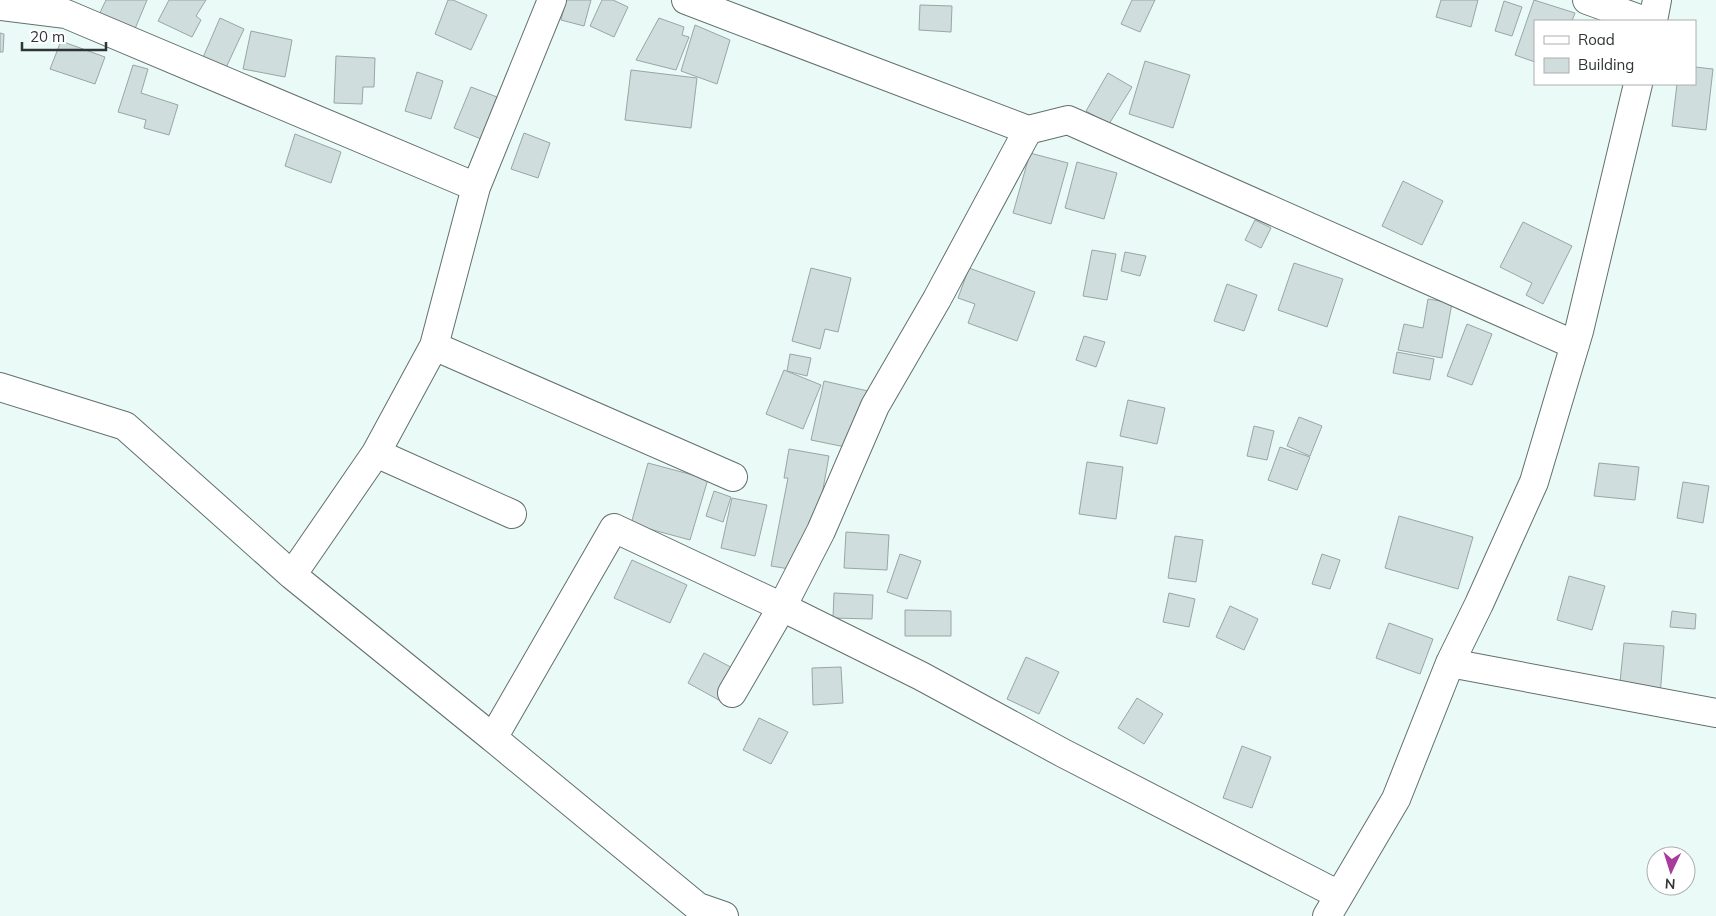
<svg xmlns="http://www.w3.org/2000/svg" width="1716" height="916" font-family="Mulish,sans-serif">
	<rect width="100%" height="100%" fill="#eafaf7"/>
	<path fill="#cfdedc" stroke="#98a6a4" d="M106,0h41l-15,36 -36,-15z
		M169,0h37l-10,16 5,4 -9,17 -34,-16z
		M448,0h5l34,15 -16,35 -36,-16z
		M566,0h25l-7,26 -23,-6z
		M602,0h11l15,7 -14,30 -24,-11z
		M1132,0h23l-15,32 -19,-8z
		M1441,0h37l-7,27 -35,-10z
		M1534,0l41,13 -3,8h-37v41l-20,-7z
		M1504,1l18,6 -10,29 -17,-5z
		M920,5l32,1 -1,26 -32,-2z
		M220,18l24,11 -20,43 -23,-10z
		M659,18l25,9 -2,8 7,2 -13,33 -40,-10z
		M695,25l35,15 -13,44 -36,-13z
		M251,31l41,9 -7,37 -42,-8z
		M0,33l4,1 -1,18h-3z
		M61,41l44,16 -10,27 -45,-15z
		M336,56l39,2 -1,29h-11l-1,17 -28,-1z
		M1145,61l45,14 -17,53 -44,-14z
		M133,65l15,4 -7,24 37,12 -9,30 -25,-7 2,-8 -28,-8z
		M1695,67l18,2 -7,61 -34,-4 5,-42h18z
		M631,70l66,8 -6,50 -66,-8z
		M417,72l26,9 -12,38 -26,-8z
		M1108,73l24,14 -23,37 -23,-13z
		M471,87l26,10 -16,42 -27,-11z
		M524,133l26,10 -12,35 -27,-9z
		M295,134l46,18 -10,31 -46,-17z
		M1030,153l38,10 -17,61 -38,-11z
		M1077,162l40,11 -13,46 -39,-11z
		M1403,181l40,20 -21,44 -40,-19z
		M1255,220l16,8 -10,20 -16,-8z
		M1523,222l49,24 -29,58 -17,-9 6,-12 -32,-16z
		M1092,250l24,4 -9,46 -24,-4z
		M1125,252l21,4 -6,20 -19,-5z
		M1294,263l49,16 -16,48 -49,-17z
		M811,268l40,10 -13,54 -13,-3 -5,20 -28,-8z
		M969,268l66,24 -18,49 -49,-18 7,-19 -17,-6z
		M1227,284l30,11 -13,36 -30,-10z
		M1428,299l24,4 -10,55 -44,-8 6,-26 19,4z
		M1467,324l25,10 -20,51 -25,-9z
		M1084,336l21,6 -9,25 -20,-7z
		M1397,352l37,7 -4,21 -37,-7z
		M790,354l21,4 -4,18 -20,-5z
		M784,370l37,15 -18,44 -37,-15z
		M824,381l44,10 -13,58 -44,-9z
		M1128,400l37,8 -8,36 -37,-8z
		M1299,417l23,9 -12,30 -23,-10z
		M1254,426l20,5 -7,29 -20,-4z
		M1280,447l30,10 -13,33 -29,-10z
		M789,449l40,7 -21,116 -37,-6 17,-88h-4z
		M1087,462l36,5 -7,52 -37,-5z
		M648,463l60,16 -18,61 -59,-16z
		M1599,463l40,4 -4,33 -41,-4z
		M1683,482l26,4 -6,37 -26,-5z
		M714,491l17,6 -8,25 -17,-6z
		M732,498l35,7 -12,51 -34,-8z
		M1399,516l74,21 -15,52 -73,-21z
		M846,532l43,3 -2,35 -43,-2z
		M1175,536l28,4 -7,42 -28,-4z
		M900,554l21,7 -14,38 -20,-7z
		M1322,554l18,6 -10,29 -18,-5z
		M632,560l55,25 -17,38 -56,-25z
		M1569,576l36,10 -13,44 -35,-10z
		M834,593l39,2 -1,24 -39,-1z
		M1169,593l26,6 -6,28 -26,-5z
		M1230,606l28,13 -14,31 -28,-13z
		M905,610l46,1v25h-46z
		M1672,611l24,3 -1,15 -25,-2z
		M1389,623l44,16 -13,35 -44,-16z
		M1624,643l40,3 -4,50 -41,-4z
		M704,653l38,20 -16,31 -38,-21z
		M1026,657l33,15 -20,42 -32,-15z
		M841,667l2,36 -30,2 -1,-37z
		M1137,698l26,16 -19,30 -26,-16z
		M759,718l29,14 -17,32 -28,-14z
		M1242,746l29,11 -19,51 -29,-10z"/>
	<g fill="none" stroke-linecap="round" stroke-linejoin="round">
		<g stroke="#62706e" stroke-width="30">
			<path id="minor" d="M686,0l342,130
				M1587,0l58,21
				M0,6l66,8 410,173 76,-187
				M1653,21l4,-21
				M434,346l299,131
				M0,387l125,39 167,149 201,163
				M376,453l136,61
				M292,575l84,-122 58,-107 42,-159
				M1450,663l266,50
				M1339,895l-276,-142 -142,-77 -139,-69 39,-76 54,-125 62,-107 91,-169 40,-10 507,225
				M724,916l-26,-9 -205,-169 121,-210 168,79 -50,86
				M1327,916l69,-117 54,-136 29,-59 55,-122 45,-151 59,-247"/>
		</g>
		<use href="#minor" stroke="#fff" stroke-width="28"/>
	</g>
	<rect x="1534" y="20" width="162" height="65" fill="#ffffff" stroke="#acaeae"/>
	<rect x="1544" y="36" width="25" height="8" fill="#ffffff" stroke="#acaeae"/>
	<text x="1578" y="45" font-size="15" fill="#2f3534">Road</text>
	<rect x="1544" y="58" width="25" height="15" fill="#cfdedc" stroke="#acaeae"/>
	<text x="1578" y="70" font-size="15" fill="#2f3534">Building</text>
	<g transform="translate(1671 871) rotate(184)"><circle r="24" fill="#ffffff" stroke="#acaeae"/>
	<path d="M0-4L9 19L0 12L-9 19Z" fill="#a73c9c"/>
	<text y="-8" font-size="14" font-weight="bold" text-anchor="middle" fill="#2f3534">N</text>
	</g>
	<path d="M22 42v8h84v-8" fill="none" stroke="#2f3534" stroke-width="2.5"/>
	<text x="30" y="42" font-size="15" fill="#2f3534" stroke="#ffffff" stroke-width="4" paint-order="stroke">20 m</text>
</svg>
